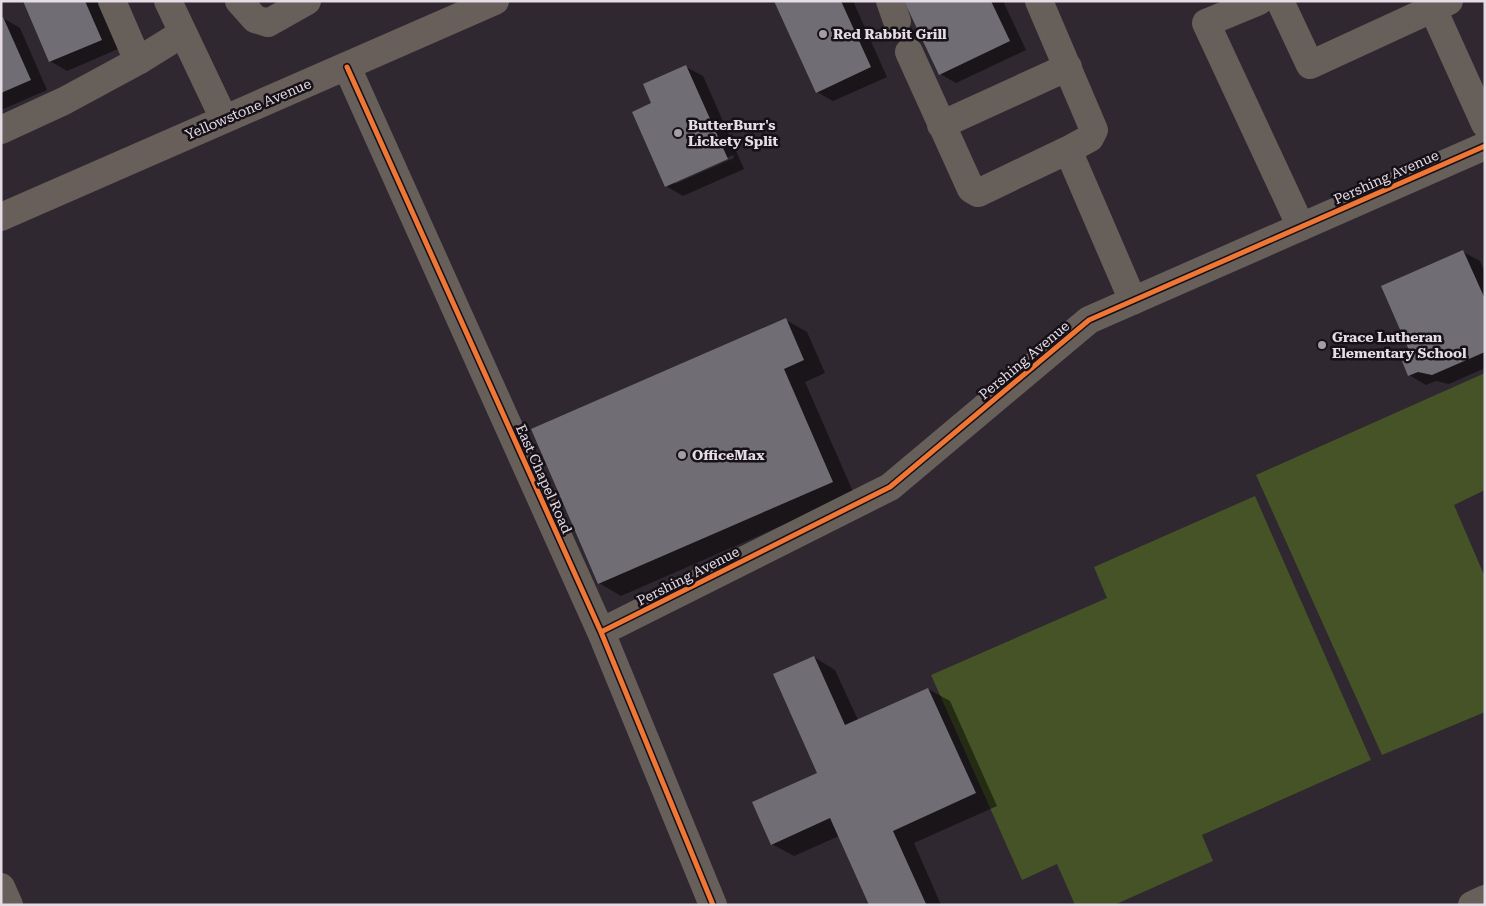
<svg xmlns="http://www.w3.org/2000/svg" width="1486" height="906" font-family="'Roboto Serif',serif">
	<rect width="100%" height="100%" fill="#2f2830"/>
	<path fill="#455327" d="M1485,373v117l-31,15 31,72v135l-103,43 -126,-280z
		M1255,496l116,264 -169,75 11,26 -99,44h-39l-18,-41 -35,16 -91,-205 176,-77 -13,-31z"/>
	<path fill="#0007" fill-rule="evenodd" d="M24,1h73l21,48 -51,22 -17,-10z
		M776,1h77l34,76 -54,24 -16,-9z
		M905,1h98l23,49 -70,33 -16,-9z
		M3,18l17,10 27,62 -46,20v-91z
		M686,67l17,9 41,93 -61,27 -17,-10zM733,155l1,3 -59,26v-3z
		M1463,252l17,9 5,12v95l-36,16 -13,-3 -10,4 -17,-10 4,-17z
		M786,320l21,12 18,41 -20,9 49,112 -233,102 -22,-13z
		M814,657l21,13 23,50 70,-31 22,12 47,105 -83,37 27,62h-71l-31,-69 -45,20 -22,-12 47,-70z"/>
	<path fill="#706d75" d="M23,1h62l17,39 -53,22z
		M774,1h67l30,66 -55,26z
		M904,1h87l19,40 -71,34z
		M3,17l28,63 -30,13v-75z
		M686,65l42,94 -63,28 -33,-75 19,-9 -8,-19z
		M1463,250l22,49v53l-53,23 -14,-3 -10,4 -6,-15 10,-4 -31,-71z
		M786,318l18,42 -20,9 49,113 -235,102 -67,-155z
		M814,656l31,69 83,-37 48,105 -83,38 33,73 -2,1h-55l-39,-87 -59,27 -19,-43 65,-29 -44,-99z"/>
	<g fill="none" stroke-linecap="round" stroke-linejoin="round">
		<path stroke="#665f5a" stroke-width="28" d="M112,1l26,60
			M168,1l56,118
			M239,1l16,18 13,4 39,-22
			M890,1l7,20
			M1039,1l55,129 -4,8 -22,12
			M1259,1l-53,22 95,204
			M1280,1l30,64 139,-64
			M1433,9l52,115
			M909,52l62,137 7,4 90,-43 65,151
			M347,67l254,565 112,273
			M941,125l127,-58
			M1,130l63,-29 74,-40 45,-28
			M601,632l289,-145 199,-167 396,-174
			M1,887l8,18
			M1472,905l13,-6"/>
		<path stroke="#685f5b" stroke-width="28" d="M1,217l494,-216"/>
		<g stroke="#161017" stroke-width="8">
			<path id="cycleway" d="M347,67l254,565 112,273
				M601,632l289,-145 199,-167 396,-174"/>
		</g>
		<use href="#cycleway" stroke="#f07635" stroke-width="5"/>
	</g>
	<g fill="#a59da6" stroke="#161017" stroke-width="2">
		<circle cx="823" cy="34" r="5"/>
		<circle cx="678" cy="133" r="5"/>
		<circle cx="1322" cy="345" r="5"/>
		<circle cx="682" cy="455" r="5"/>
	</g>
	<g text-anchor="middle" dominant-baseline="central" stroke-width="5" stroke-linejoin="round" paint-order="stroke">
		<g font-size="14" font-weight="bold" fill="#e5dce6" stroke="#161017" text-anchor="start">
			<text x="833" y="34">Red Rabbit Grill</text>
			<text x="688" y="125">ButterBurr's<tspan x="688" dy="16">Lickety Split</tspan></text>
			<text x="1332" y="337">Grace Lutheran<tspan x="1332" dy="16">Elementary School</tspan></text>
			<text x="692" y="455">OfficeMax</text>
		</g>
		<g font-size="14" fill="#e5dce6" stroke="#161017">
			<text transform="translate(248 109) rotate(-23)">Yellowstone Avenue</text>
			<text transform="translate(1386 177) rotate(-24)">Pershing Avenue</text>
			<text transform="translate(1024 360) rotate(-40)">Pershing Avenue</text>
			<text transform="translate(544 479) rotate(66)">East Chapel Road</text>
			<text transform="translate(688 576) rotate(-27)">Pershing Avenue</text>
		</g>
	</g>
	<rect width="1486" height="906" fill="none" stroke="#e5dce6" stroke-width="5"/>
</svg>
